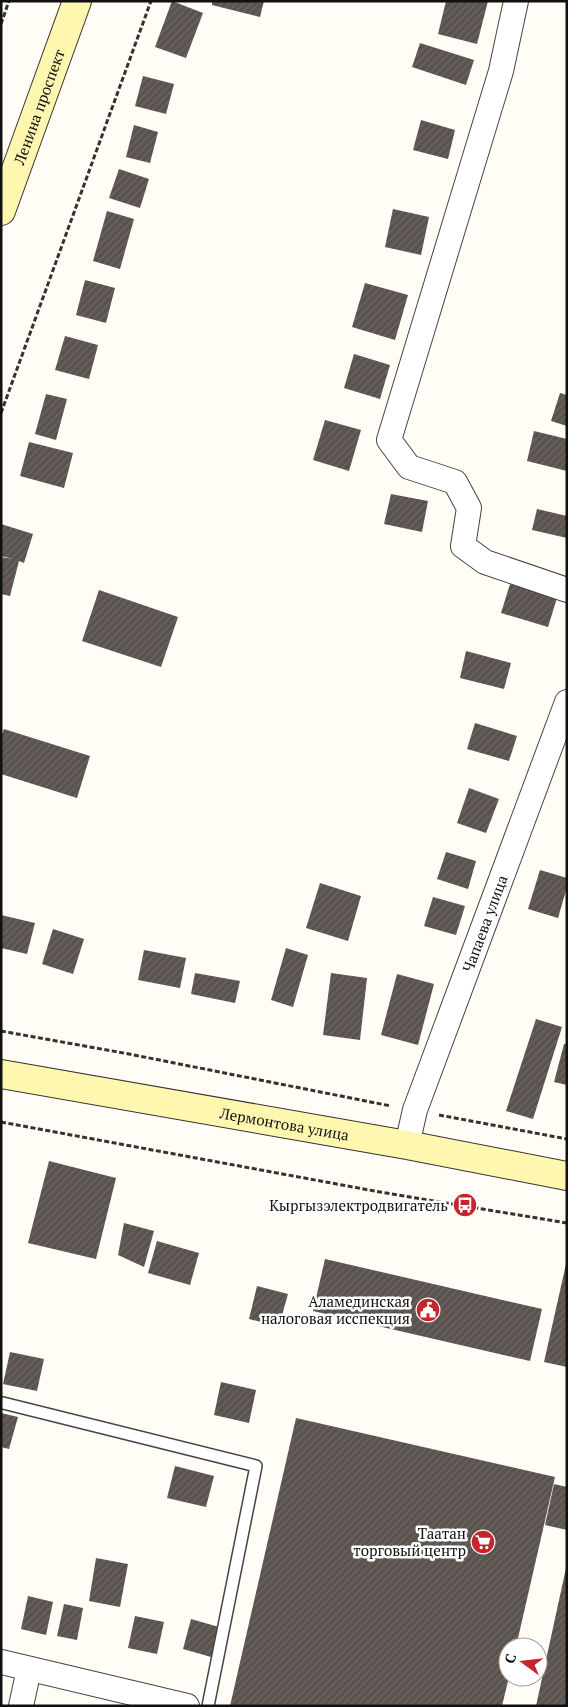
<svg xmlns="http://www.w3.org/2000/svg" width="568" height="1707" font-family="'PT Serif',serif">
	<defs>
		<pattern id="building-hatch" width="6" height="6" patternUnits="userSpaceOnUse" patternTransform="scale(1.25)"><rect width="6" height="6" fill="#5a524d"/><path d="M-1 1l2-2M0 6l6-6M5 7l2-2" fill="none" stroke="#6d6662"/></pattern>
	</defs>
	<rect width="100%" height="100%" fill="#fffdf5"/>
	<path fill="url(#building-hatch)" d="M172,1l31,12 -17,45 -31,-11z
		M212,1h52l-4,16 -48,-12z
		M446,1h42l-11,43 -39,-10z
		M420,43l54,17 -8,25 -54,-18z
		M143,76l31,8 -8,30 -31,-8z
		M421,120l34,10 -7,29 -35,-9z
		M134,125l24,7 -8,31 -24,-6z
		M119,169l30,10 -9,29 -31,-10z
		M393,209l36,8 -8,38 -36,-8z
		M107,211l27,8 -14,50 -27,-8z
		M85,280l30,8 -9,35 -30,-8z
		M365,283l43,12 -13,45 -43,-13z
		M65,336l33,9 -9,34 -34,-9z
		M354,354l36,11 -10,34 -36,-11z
		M560,393l7,2v31l-16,-5z
		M46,394l21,5 -11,41 -21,-6z
		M325,420l36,10 -12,41 -36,-11z
		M534,431l33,8v32l-40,-10z
		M29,442l44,11 -9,35 -44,-12z
		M391,494l37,7 -6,31 -38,-8z
		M537,509l30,7v22l-35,-8z
		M1,524l32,10 -9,29 -5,-2 -9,35 -9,-2v-37l12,2 -12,-3z
		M510,584l47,14 -9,29 -47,-14z
		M99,590l79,27 -17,50 -79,-26z
		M466,651l45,12 -7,26 -44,-11z
		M475,723l42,13 -8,25 -42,-12z
		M4,729l86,27 -13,42 -76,-24v-38z
		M469,788l30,11 -13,34 -29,-10z
		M446,852l30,9 -8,28 -31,-10z
		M540,870l27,8v9l-9,31 -30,-9z
		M320,883l41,13 -13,45 -42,-13z
		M433,897l32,9 -9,29 -32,-9z
		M1,915l34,8 -8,31 -26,-6z
		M53,929l31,10 -11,35 -31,-10z
		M286,948l22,7 -15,52 -22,-7z
		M144,950l42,8 -6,30 -42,-8z
		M195,973l45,8 -5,22 -44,-9z
		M331,973l36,5 -7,62 -37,-5z
		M397,974l37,10 -16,61 -37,-10z
		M536,1019l26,8 -29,92 -27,-8z
		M564,1044h3v41l-13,-3z
		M49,1161l67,17 -20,81 -68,-16z
		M124,1223l30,8 -10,36 -26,-12z
		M157,1241l42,12 -9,32 -42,-12z
		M325,1259l217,50 -12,52 -217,-50z
		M566,1264h1v103l-23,-5z
		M257,1286l31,8 -9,32 -30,-7z
		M10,1352l34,7 -7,32 -34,-7z
		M221,1382l35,8 -7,33 -35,-8z
		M1,1413l17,4 -9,32 -8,-2z
		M296,1418l259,59 -39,170h-8l1,30 -7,29h-272z
		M175,1466l39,10 -8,31 -39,-9z
		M554,1484l13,3v43l-22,-5z
		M96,1558l32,6 -8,43 -31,-6z
		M566,1568l1,138h-31z
		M28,1596l25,6 -7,33 -25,-6z
		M64,1604l19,4 -6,32 -20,-4z
		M135,1616l29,6 -7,32 -29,-6z
		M191,1619l28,8 -8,30 -28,-8z"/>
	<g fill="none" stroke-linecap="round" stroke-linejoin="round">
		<g stroke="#444" stroke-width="14">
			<path id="service" d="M3,1403l253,63 -48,240"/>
		</g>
		<g stroke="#444" stroke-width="26">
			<g id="minor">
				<path d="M516,1l-15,70 -112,369 20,27 46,15 14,26 -6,38 22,16 82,28"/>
				<path id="s1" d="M407,1145l8,-35 152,-408"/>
				<path d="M1,1662l186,44"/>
				<path d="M21,1706l8,-37"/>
			</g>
		</g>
		<g stroke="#333" stroke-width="30">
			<g id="secondary">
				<path id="s2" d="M1,211l76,-210"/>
				<path id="s3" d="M1,1074l406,71 160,31"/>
			</g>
		</g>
		<path stroke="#333" stroke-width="3" stroke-dasharray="5 2.5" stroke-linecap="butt" d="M1,24l8,-23
			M1,413l150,-412
			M1,1031l128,23 262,52
			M439,1115l128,24
			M1,1122l379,70 187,31"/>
		<use href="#service" stroke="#fff" stroke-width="11"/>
		<use href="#minor" stroke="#fff" stroke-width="24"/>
		<use href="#secondary" stroke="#fff6b0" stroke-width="28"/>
	</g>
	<defs>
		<g id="bus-disc" transform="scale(1.25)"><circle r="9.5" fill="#c4262e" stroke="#fff"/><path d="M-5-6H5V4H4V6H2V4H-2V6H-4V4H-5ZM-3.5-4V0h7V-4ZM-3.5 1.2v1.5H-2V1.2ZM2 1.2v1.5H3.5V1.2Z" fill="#fff"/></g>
		<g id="civic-disc" transform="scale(1.25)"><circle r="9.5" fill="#c4262e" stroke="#fff"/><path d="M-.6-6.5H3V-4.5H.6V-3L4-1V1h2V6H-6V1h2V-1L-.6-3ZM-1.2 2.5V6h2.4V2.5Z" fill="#fff"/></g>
		<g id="supermarket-disc" transform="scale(1.25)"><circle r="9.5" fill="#c4262e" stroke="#fff"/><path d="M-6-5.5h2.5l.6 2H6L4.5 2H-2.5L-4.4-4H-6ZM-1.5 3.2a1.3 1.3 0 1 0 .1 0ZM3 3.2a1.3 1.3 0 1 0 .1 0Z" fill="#fff"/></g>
	</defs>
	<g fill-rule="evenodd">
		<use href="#bus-disc" x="465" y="1205"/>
		<use href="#civic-disc" x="428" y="1310"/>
		<use href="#supermarket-disc" x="483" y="1542"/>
	</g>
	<g text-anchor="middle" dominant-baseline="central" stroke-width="5" stroke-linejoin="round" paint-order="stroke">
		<g font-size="15" fill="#111" stroke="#fff">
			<text stroke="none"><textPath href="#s2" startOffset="111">Ленина проспект</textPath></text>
			<text stroke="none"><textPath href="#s1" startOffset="235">Чапаева улица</textPath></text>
			<text stroke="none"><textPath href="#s3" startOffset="288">Лермонтова улица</textPath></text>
		</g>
		<g font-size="15" fill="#111" stroke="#fff" text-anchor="end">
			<text x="448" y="1205">Кыргызэлектродвигатель</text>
			<text x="410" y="1301">Аламединская<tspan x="410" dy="17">налоговая исспекция</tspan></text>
			<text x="466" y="1533">Таатан<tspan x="466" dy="17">торговый центр</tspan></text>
		</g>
	</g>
	<rect width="568" height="1707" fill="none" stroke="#111111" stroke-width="5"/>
	<g transform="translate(523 1662) rotate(285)"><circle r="24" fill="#ffffff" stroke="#a0a0a0"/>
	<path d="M0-4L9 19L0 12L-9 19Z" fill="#c4262e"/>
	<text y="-8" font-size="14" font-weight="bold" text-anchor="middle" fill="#111111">С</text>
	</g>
</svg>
